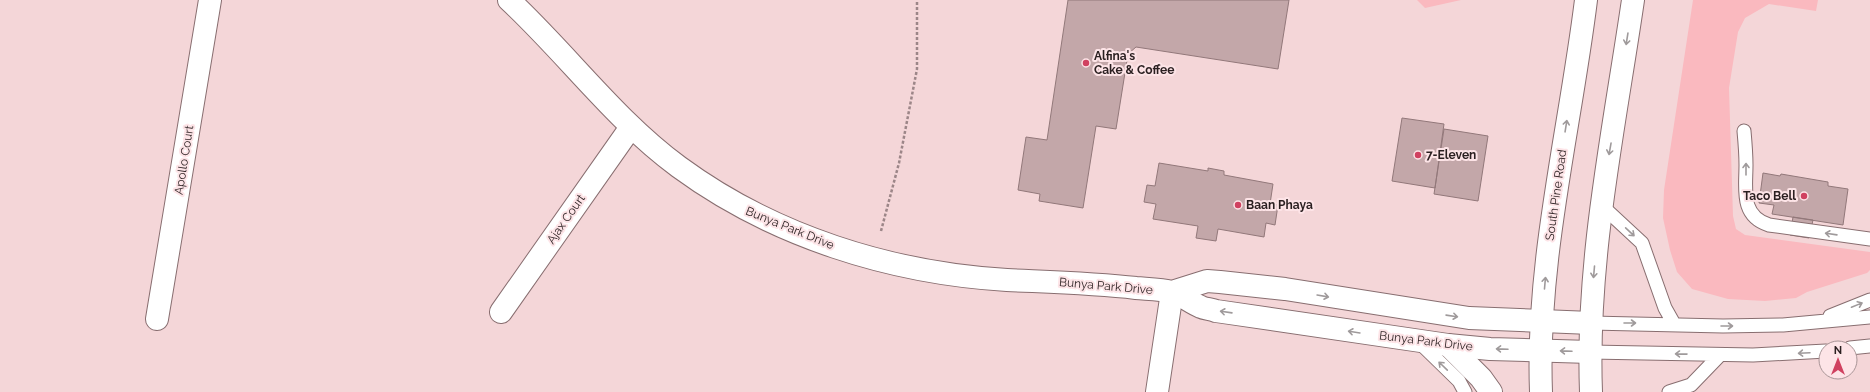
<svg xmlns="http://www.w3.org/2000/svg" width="1870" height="392" font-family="Raleway,sans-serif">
	<rect width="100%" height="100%" fill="#f4d6d8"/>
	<path fill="#fab9bf" d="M1417,0h44l-36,8z
		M1693,0h125l-2,11 -47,-7 -24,14 -7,14 -9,56 4,128 3,13 9,6 125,17v18l-3,3 -60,19 -11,6 -31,3 -37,-2 -36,-10 -15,-17 -7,-22 -7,-32 1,-28z"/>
	<path fill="#c3a7a9" stroke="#92787a" d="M1068,0h221l-11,69 -142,-22 -8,7 -12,75 -20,-3 -13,82 -44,-7 1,-7 -22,-4 8,-53 21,3z
		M1402,118l42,6 -9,64 -43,-7z
		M1444,129l44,7 -10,65 -44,-7z
		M1159,163l49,8v-3l16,3v4l49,9 -3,20 8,1 -3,20 -9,-2 -2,14 -46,-8 -2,12 -20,-3 2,-12 -45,-7 3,-15 -12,-2 3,-17 8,1z
		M1763,173l17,3 1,-2 47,8v4l20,3 -5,36 -71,-11 2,-9 -15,-2z
		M1793,217l20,3 -4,18 -19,-3z"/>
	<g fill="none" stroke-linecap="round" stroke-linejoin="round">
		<g stroke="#886e70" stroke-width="15">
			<path id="service" d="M1744,131c1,11 2,23 2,34 0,24 -6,51 23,60l101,14
				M1601,205l41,38 23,65 9,16
				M1830,316l40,-16
				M1591,323l132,3 60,-1 87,-8
				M1419,342l40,39 6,11
				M1850,348l20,-2
				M1590,352l163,3 73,-4
				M1669,392l22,-7 29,-30"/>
		</g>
		<g stroke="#886e70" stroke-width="24">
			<path id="minor" d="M501,312l130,-185
				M157,319l53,-319
				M1157,392l15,-100"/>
		</g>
		<g stroke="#886e70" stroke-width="24">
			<path id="tertiary" d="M509,0c58,54 106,120 170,167 94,69 211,106 328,113 43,2 86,3 129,8 11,1 25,1 36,4 10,3 19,11 29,15 4,2 10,2 15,4l232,34 42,4 100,3
				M1172,292l35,-11 13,1 65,7 184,29 122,5"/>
		</g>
		<g stroke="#886e70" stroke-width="24">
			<path id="trunk" d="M1448,345l33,33 10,14
				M1541,392c-5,-132 29,-262 45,-392
				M1591,392c-5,-132 23,-262 42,-392"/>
		</g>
		<path stroke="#9c8688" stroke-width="2.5" stroke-dasharray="3 2" stroke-linecap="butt" d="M881,231l18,-68 18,-94v-69"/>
		<use href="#service" stroke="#fff" stroke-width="13"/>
		<use href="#minor" stroke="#fff" stroke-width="22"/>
		<use href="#tertiary" stroke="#fff" stroke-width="22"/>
		<use href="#trunk" stroke="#fff" stroke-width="22"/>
	</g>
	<defs><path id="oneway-shaft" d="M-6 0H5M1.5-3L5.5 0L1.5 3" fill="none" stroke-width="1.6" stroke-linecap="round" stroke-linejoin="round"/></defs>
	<g stroke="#9f9a9b">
		<use href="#oneway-shaft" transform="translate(1627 39) rotate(99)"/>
		<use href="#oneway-shaft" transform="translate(1566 126) rotate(-81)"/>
		<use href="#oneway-shaft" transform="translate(1610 149) rotate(100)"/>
		<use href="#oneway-shaft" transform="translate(1746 169) rotate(-90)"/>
		<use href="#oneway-shaft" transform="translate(1630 232) rotate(43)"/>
		<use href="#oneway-shaft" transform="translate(1831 234) rotate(-172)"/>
		<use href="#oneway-shaft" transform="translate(1594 272) rotate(95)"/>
		<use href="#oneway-shaft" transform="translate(1545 283) rotate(-85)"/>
		<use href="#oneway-shaft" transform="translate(1323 296) rotate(10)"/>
		<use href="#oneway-shaft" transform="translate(1857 305) rotate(-22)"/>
		<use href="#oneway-shaft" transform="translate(1226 312) rotate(-172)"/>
		<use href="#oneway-shaft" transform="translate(1452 316) rotate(8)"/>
		<use href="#oneway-shaft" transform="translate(1630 323)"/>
		<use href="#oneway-shaft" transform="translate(1727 326)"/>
		<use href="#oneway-shaft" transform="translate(1354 332) rotate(-171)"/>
		<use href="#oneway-shaft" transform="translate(1502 349) rotate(-178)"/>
		<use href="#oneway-shaft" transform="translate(1566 351) rotate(-178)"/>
		<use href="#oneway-shaft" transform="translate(1804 353) rotate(177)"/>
		<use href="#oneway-shaft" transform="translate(1681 354) rotate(-179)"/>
		<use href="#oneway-shaft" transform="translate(1443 366) rotate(-136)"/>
	</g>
	<g fill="#d04160" stroke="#fde4e7" stroke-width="1.5">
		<circle cx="1086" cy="63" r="4"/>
		<circle cx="1418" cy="155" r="4"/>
		<circle cx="1804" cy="196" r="4"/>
		<circle cx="1238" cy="205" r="4"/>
	</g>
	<g text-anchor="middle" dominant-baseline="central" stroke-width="4" stroke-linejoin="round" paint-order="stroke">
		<g font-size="12" font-weight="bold" fill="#2a1f20" stroke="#fde4e7" text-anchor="start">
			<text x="1094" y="56">Alfina's<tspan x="1094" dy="14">Cake &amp; Coffee</tspan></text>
			<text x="1426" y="155">7-Eleven</text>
			<text x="1796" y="196" text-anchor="end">Taco Bell</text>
			<text x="1246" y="205">Baan Phaya</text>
		</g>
		<g font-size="12" fill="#2a1f20" stroke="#fde4e7">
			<text transform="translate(184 160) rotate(-81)">Apollo Court</text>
			<text transform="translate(1556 195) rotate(-82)">South Pine Road</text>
			<text transform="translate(566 219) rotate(-55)">Ajax Court</text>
			<text transform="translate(790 228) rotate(22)">Bunya Park Drive</text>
			<text transform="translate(1106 286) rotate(5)">Bunya Park Drive</text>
			<text transform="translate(1426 341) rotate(7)">Bunya Park Drive</text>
		</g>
	</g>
	<g transform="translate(1838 360)"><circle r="19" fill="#fde4e7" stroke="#a99597"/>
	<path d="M0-3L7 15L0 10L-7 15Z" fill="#d04160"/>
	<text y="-6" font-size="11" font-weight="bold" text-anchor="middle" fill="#2a1f20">N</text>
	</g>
</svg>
